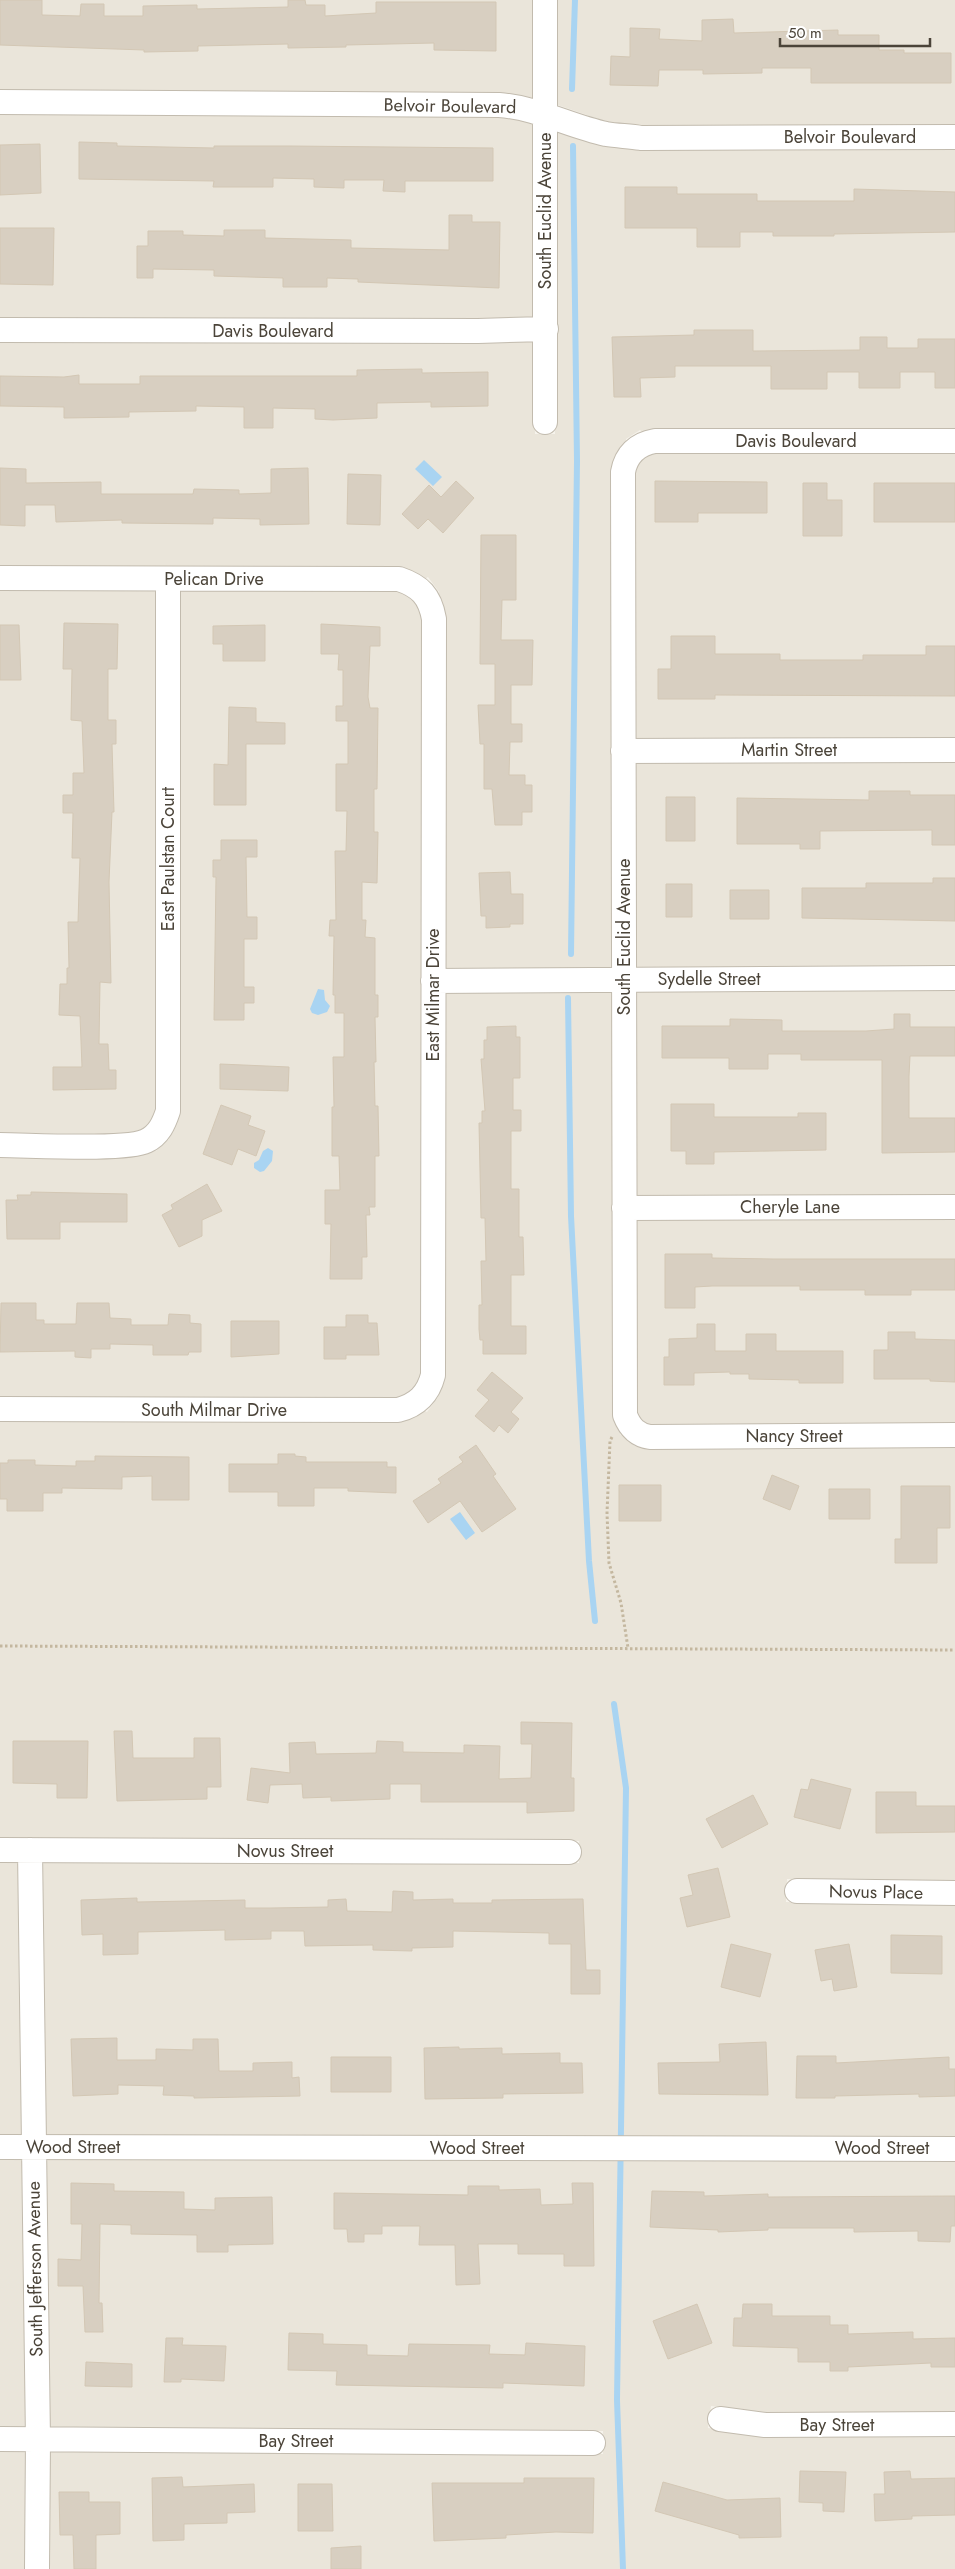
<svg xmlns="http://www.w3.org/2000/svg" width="955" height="2569" font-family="Jost,sans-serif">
	<rect width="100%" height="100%" fill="#f6f3ec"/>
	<path fill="#eae5da" d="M0,0h535l-1,98 -35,-4 -499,-4z
		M556,0h399v126h-313l-35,-4 -52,-18z
		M0,113l498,4 36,5 1,195 -57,2h-478z
		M555,128l86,21h314v280h-300l-13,3 -2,-2 -14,9 -13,529 -170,1 -4,-377 -11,-15 -3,2 -10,-7 -16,-4 -399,-2v-224l478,1 57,-2v93h20z
		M955,452v286l-321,1v-266l5,-12 12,-8z
		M0,590h158v519l-10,17 -16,8 -132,-1z
		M178,590l219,1 11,3 8,7 7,19v753l-10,18 -16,7h-397v-242l133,1 21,-8 2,2 13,-12z
		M955,761v206l-321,1v-205z
		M955,990v205l-320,2 -1,-205z
		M613,992l7,442 15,12 16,2 304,-1v434l-168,-2 -1,23 169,3v232l-911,-2 -4,-273 539,1v-22l-579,-3v-417l398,1 13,-3 14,-8 2,1 11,-15 5,-404z
		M955,1218v205l-304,2 -10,-4 -5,-8 -1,-193z
		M0,1862h19l4,273h-23z
		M0,2158l24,1 3,269h-27z
		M44,2159l911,1v252l-190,1 -54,-7 -3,22 57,9 190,-1v133h-908l1,-118 555,3v-23l-555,-3z
		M0,2451h27v118h-27z"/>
	<path fill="#a9d4f2" d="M424,460l18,17 -9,9 -18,-17z
		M318,989l6,1 1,10 5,6 -3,6 -9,3 -6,-2 -2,-4z
		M268,1148l5,3 -1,10 -8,10 -4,1 -6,-4v-5l5,-3 4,-9z
		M460,1512l15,21 -9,7 -16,-21z"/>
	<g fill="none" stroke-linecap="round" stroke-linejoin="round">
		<path stroke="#a9d4f2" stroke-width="6" d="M572,89l3,-89
			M571,954l6,-493 -4,-315
			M568,998l3,218 18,345 6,60
			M614,1704l12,84 -9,612 6,169"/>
	</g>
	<path fill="#d8cfc1" stroke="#d3c7b4" d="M0,0h42v15l38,1 1,-12h23v12h39v-10l54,-1v4l91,-2v-7h17l1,5h19v11l51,-3v-11h120v49l-62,-1v-7l-88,2v2l-58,1v-4l-90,2v5l-54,1v-2l-144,-5z
		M733,19l1,14 104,-3v5h41v15h25v3h47v30h-140v-15h-49v5l-59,1v-4h-44l-1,16 -48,-1 1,-29 19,1v-29l30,1 -1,10 43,2v-21z
		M79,142l38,1v3l97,2v-2h76l203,2v33h-88v11l-22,-1 1,-11h-40v8l-30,-1v-8l-41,-1v9h-60l1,-6 -135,-2z
		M40,144l1,49 -41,2v-50z
		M625,187h52v7h80v7h97v-12l101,3v40l-121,2v2h-61v-4h-33v15h-43v-19h-72z
		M449,215h23v7h28l-1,66 -141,-6v-3l-31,-1v9h-44v-9l-69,-2v-6l-61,-1v9h-16v-32h11v-15h35v4l41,1v-6h41v8l86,2v8l98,2z
		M0,228h54l-1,57 -53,-1z
		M694,330h59v21l107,-1v-13h27v11h31v-9h37v49h-20v-16h-35v16h-41v-16h-32v17h-56v-23h-96v11l-35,1 1,19h-27l-2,-60 82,-2z
		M422,369v4l66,-1v34l-57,1v-5l-54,1v15l-44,2 -18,-1v-10l-42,-1v20h-29v-21l-48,-1v5l-67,1v5l-65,1v-11l-64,-1v-30l64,1 15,-2v9h61v-8h217v-6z
		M0,468l26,1v14l75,-1v12h92l1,-5 45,1v4l32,-1v-24l37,-1 1,56 -49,1v-6l-47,-1v6l-91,-1v-3l-66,2 -1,-17h-30v21l-25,-1z
		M348,474l33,1 -1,50 -33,-1z
		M456,481l18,17 -31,35 -15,-14 -10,10 -16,-15 27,-29 12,12z
		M655,481l112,1v31h-69v9h-43z
		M803,483h24v17h15v36h-39z
		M874,483h81v39h-81z
		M481,535h35v65h-14l-1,40h32l-1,45h-21v39h11v18h-12l-1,33h16v10h7v27h-10v13h-27l-3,-36h-8v-45h-4l-2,-39h17v-41h-15z
		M64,623l54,1 -1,45h-9v51h8v24h-4l2,68h-2l-3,70 2,101 -11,-1 -1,62h9l1,26h7v19l-63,1v-23h29l-2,-51 -21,-1 1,-31h7v-16h2l-1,-46h10l2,-64h-8l1,-45h-10v-18h10v-22h11l-2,-52 -11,-1 1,-51h-9z
		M321,624l59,3v19h-10l-2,51 2,11h8l-1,81h-3v43h4l-1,51 -15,-1v38h4l-1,17 10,1v57h3v22h-3l1,45h-2l1,44h3l1,50h-4v51h-6l1,8h-4l1,42h-5v22h-32l1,-55h-6v-34h15l-1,-34h-7v-49h2l-1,-50h11v-44h-9v-18h-2l1,-59h-5l1,-16h6l-1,-69h11l1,-40h-11v-47h12v-43h-12v-15h7v-36h-5l1,-16h-18z
		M0,625h19l2,55h-21z
		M265,625v36h-42v-17h-10v-18z
		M671,636h44v18h65v6h83v-5h63v-9h29v50l-240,-1v4h-57v-30h13z
		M229,707l27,1v14l29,1v21h-39v61h-32v-41l14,1z
		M869,791h41v4h45v50h-23v-15l-112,1v18h-20v-5h-63v-46l132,2z
		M666,797h29v44h-29z
		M221,840h36v17h-11l1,60h10v22h-13v48h10v16h-10v17h-30l2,-143h-3v-17h8z
		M510,872l1,22h12v30h-13v3l-24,1v-12h-5l-2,-43z
		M933,878h22v43l-153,-3v-30h64v-5h67z
		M666,884h26v33h-26z
		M730,890h39v29h-39z
		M894,1014h16v13h45v29h-45l-1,20v42h46v34l-73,1v-93h-81v-6h-33v15h-39v-11h-67v-32h68v-7l52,1v11h84l28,-2z
		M516,1026v11h4v41h-7v32h8v21h-10v58h8v48h4l1,38h-13v51h15v28h-43v-14h-3l-1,-11v-24h3l-1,-44h5l-1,-43h-4l-2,-95h3v-12h3l-4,-52h3v-19h3v-13z
		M220,1064l69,3 -1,24 -68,-2z
		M671,1104h43v13h84v-4h28v37l-112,2v12h-28v-13h-15z
		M221,1105l30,11 -3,9 17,6 -9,25 -18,-7 -6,16 -29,-11z
		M207,1184l15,27 -20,9v16l-23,11 -17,-32 11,-6 -2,-4z
		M31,1192l96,2v28h-67v17h-53l-1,-39h12l-1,-5h14z
		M665,1254h47v4l61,1h182v31h-44v5h-46v-5h-65v-4h-88l-17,1v21h-30z
		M1,1303h35v17h8v4h32l1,-21h32l1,15 21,1v6h37l1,-11 21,1v8l11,1v28h-12l-1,3h-35v-10l-43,-1v5h-19v9l-16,-1v-6l-75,1z
		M346,1315h22v8h9l2,32h-33v4h-22v-32h22z
		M231,1321h48v33l-48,3z
		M697,1324h18v27h31v-17h30v17h67v32h-44v-3l-50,-1v-5h-19v-2l-36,1v12h-30v-28h5v-18l28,-1z
		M888,1332h27v7l40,1v42l-25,-1v-2h-56v-29h14z
		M492,1372l31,26 -12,14 8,7 -11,14 -9,-8 -5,7 -19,-16 14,-16 -12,-10z
		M476,1445l20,29 -3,2 23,33 -34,23 -22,-31 -32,22 -15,-22 28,-18 -3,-4 25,-17 -4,-5z
		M278,1454h17v2l11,1v5h81v5h9v26l-48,-2v-3h-34v18h-36v-14h-49v-28h49z
		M95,1456l94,1v43h-37v-24l-30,1v12l-60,-1v5h-19v18h-36v-12h-7v-36h8v-3h27v5l41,1v-5h19z
		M772,1475l27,11 -9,24 -27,-11z
		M619,1485h42v36h-42z
		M901,1486h49v42h-13v35h-42v-24h6z
		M829,1489h41v30h-41z
		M521,1722l51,1 -1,55h3v33l-47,2v-11h-106v-18h-31v15l-59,2v-4l-28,1 -1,-14 -32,1 -2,18 -21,-3 4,-32 39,5 -1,-30 26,-1 1,12 60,-1 1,-12 26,1v10l61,1v-8l36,1 -1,33 32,-1 1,-34h-11z
		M114,1731h18l1,27h61v-20h26l1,49h-14v12l-90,2z
		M13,1741h75l-1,57h-30v-14l-44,-1z
		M811,1779l40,10 -11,40 -46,-12 7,-28 7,1z
		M876,1792h40v14h39v26l-79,1z
		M753,1795l15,29 -46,24 -16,-29z
		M718,1868l12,49 -43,10 -7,-29 13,-3 -5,-20z
		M393,1891l20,1v8l40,-1v4h39v-3l91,-1 3,71h14v24h-29v-50h-22v-11l-96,-2v16l-41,1v3l-39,-1v-5l-68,1 -1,-15h-33v8l-46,1v-10l-87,2v22l-35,1v-21l-21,1 -1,-35 56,-2v4l108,-2v8h26l57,-1v-7l18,-1 1,12 45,1z
		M891,1935l51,1v38l-51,-1z
		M731,1944l40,10 -11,43 -39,-10z
		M849,1944l8,43 -23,4 -2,-12 -11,2 -6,-31z
		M117,2038v22h39v-11l37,1v-11h25l1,32h34v-8l39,-1v16l7,-1 1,19 -106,2v-2l-31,-1 1,-9 -46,-1v9l-45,2 -2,-57z
		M766,2042l2,53 -109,-1 -1,-31 62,-1 -1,-18z
		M459,2047v2l43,-1v6l58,-1v10h22l1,30 -80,1v4l-78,1 -1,-51z
		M797,2056h39v7l113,-6v12h6v27l-36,1v-3l-84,2v2h-39z
		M331,2057h60v35h-60z
		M71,2183l43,1v7l70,1v17l31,1v-12l57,-1 1,47 -45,1v7h-31v-17l-66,-1v-9l-31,-1 -1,79h3l1,29h-18l-2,-46h-25v-27l23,1 1,-36h-11z
		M572,2183h21l1,83h-30v-12h-46v-10h-40l2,40 -24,1 -1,-40h-36l1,-19h-38v8h-18v8h-16l-1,-13h-13v-36l134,2v-9h31v4l41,-1 1,16 32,-1z
		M652,2191l52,1v4l64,-2v3l187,-1v30h-4l-1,16 -32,-1v-10l-64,1v-4h-86v2l-50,2v-2l-68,-3z
		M697,2304l15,39 -44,16 -15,-38z
		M743,2304h29v12h58v9h18v9l65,-2v7l42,-1v29h-24v-4l-83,4v4h-18v-9h-32v-14l-65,-2 1,-28h8z
		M289,2333l34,1v10l44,1v10l41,1 1,-12 81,1 -1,9 36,1 1,-12 59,3 -1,40 -81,-3v5l-167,-3 1,-14 -49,-1z
		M166,2338h17l-1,7 44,1 -2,35 -43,-2v3h-17z
		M86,2362l46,2v23l-47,-1z
		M800,2471l46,1 -2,40 -21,-1v-8l-24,-1z
		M910,2471l1,8 44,-1v37l-43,1v3l-37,2 -1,-27h11l-1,-22z
		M182,2477l1,10 71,-3 1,28 -28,1v10l-43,1v16l-31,1 -1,-63z
		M524,2478h70l-1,55 -37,-1 -50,3v3l-72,3 -2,-58h92z
		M663,2482l64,18 53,-2 1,39 -42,1v-3l-84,-24z
		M298,2484h34l1,47h-35z
		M59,2492h30v10h31v32l-24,1v34h-22l-1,-34h-13z
		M361,2546v23h-30v-21z"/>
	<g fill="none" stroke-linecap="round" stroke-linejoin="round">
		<g stroke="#c2bbae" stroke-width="26">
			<path id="street" d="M545,0v422
				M0,102l499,3c39,3 70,21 107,29 12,2 24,2 35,4l314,-1
				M0,330l478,1 68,-2
				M955,441h-300c-18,3 -29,14 -32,31l2,943c5,13 12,20 25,22l305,-2
				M0,578l399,1c21,7 31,17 35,40l-1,756c-5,20 -16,30 -35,35l-398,-1
				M623,751l332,-1
				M433,981l522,-3
				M0,1145c29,0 125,6 146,-4 13,-6 18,-18 22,-30v-532
				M624,1208l331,-1
				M0,1850l569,2
				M30,1850l8,590 -1,129
				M797,1891l158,2
				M0,2147l955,2
				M720,2419l45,6 190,-1
				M0,2439l593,4"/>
		</g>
		<path stroke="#c4b79f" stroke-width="3" stroke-dasharray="2.5 2.5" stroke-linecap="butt" d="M612,1437l-2,4 -3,72 2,50 12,40 7,45
			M0,1646l955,4"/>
		<use href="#street" stroke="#fff" stroke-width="24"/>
	</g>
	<g text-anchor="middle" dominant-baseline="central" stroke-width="4" stroke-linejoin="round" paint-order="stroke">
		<g font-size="18" fill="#4b4439" stroke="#fff">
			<text transform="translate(450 106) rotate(1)">Belvoir Boulevard</text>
			<text x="850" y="137">Belvoir Boulevard</text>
			<text transform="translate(545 211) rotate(-90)">South Euclid Avenue</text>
			<text x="273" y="331">Davis Boulevard</text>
			<text x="796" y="441">Davis Boulevard</text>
			<text x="214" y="579">Pelican Drive</text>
			<text x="789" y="750">Martin Street</text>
			<text transform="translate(168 859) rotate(-90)">East Paulstan Court</text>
			<text transform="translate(624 937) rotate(-90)">South Euclid Avenue</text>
			<text x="709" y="979">Sydelle Street</text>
			<text transform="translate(433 995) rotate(-90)">East Milmar Drive</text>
			<text x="790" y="1207">Cheryle Lane</text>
			<text x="214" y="1410">South Milmar Drive</text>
			<text x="794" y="1436">Nancy Street</text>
			<text x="285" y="1851">Novus Street</text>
			<text transform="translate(876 1892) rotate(1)">Novus Place</text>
			<text x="73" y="2147">Wood Street</text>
			<text x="477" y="2148">Wood Street</text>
			<text x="882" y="2148">Wood Street</text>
			<text transform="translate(35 2269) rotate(-91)">South Jefferson Avenue</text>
			<text x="837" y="2425">Bay Street</text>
			<text x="296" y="2441">Bay Street</text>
		</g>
	</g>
	<path d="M780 38v8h150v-8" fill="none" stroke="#4b4439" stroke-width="2.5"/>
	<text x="788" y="38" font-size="15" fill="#4b4439" stroke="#ffffff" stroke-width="4" paint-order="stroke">50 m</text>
</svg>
